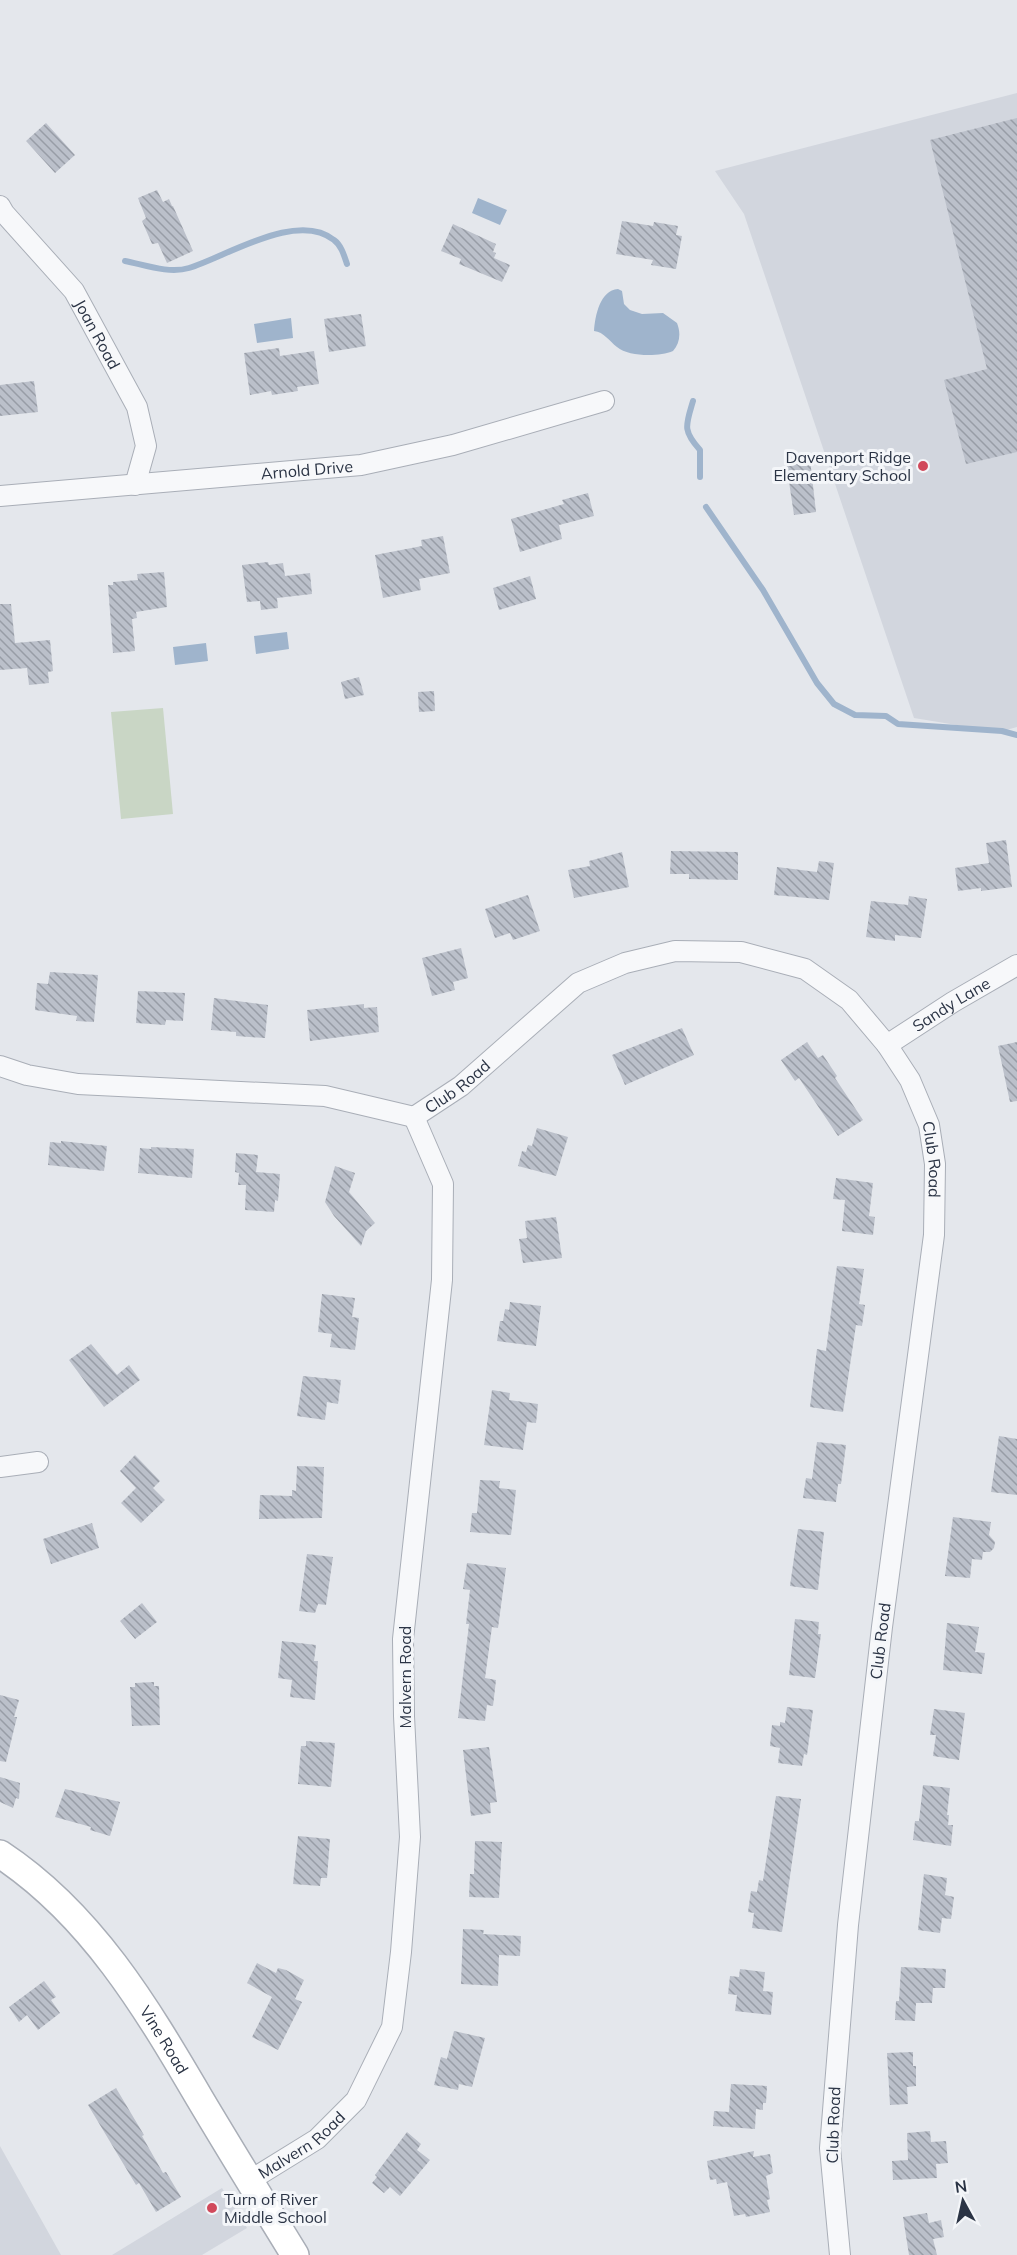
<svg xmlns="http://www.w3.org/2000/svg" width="1017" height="2255" font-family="Mulish,sans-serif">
	<defs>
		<pattern id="building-back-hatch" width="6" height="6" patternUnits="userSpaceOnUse" patternTransform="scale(1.5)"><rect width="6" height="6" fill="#bbc0ca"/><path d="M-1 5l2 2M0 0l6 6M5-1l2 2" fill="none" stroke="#989da6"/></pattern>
	</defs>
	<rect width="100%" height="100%" fill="#e4e7ec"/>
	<path fill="#d2d6de" d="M1017,93v634l-18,5 -85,-14 -170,-504 -29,-43z
		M0,2146l61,109h-61z
		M222,2188l25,40 -45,27h-90z"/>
	<path fill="#c9d6c5" d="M163,708l10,106 -52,5 -10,-107z"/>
	<path fill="#9fb4cc" d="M478,198l29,12 -7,15 -28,-12z
		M618,289l4,2 2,13 6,6 12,4 21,-1 14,10c4,10 3,20 -4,28 -14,6 -44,6 -56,-4 -8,-6 -13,-15 -23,-16 1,-15 6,-41 24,-42z
		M291,318l2,20 -36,5 -3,-19z
		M287,632l2,17 -33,5 -2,-18z
		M206,643l2,18 -33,4 -2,-18z"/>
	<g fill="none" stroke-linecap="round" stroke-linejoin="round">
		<path stroke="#9fb4cc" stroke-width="6" d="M125,261c20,4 44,13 64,7 37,-11 108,-58 145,-28 7,5 10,15 13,24
			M693,401c-7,24 -11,29 7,49v27
			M706,507l57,83 54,93 17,21 21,11 31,1 12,8 104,7 15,4"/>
	</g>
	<path fill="url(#building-back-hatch)" d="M1017,118v334l-51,12 -22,-84 43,-11 -57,-229z
		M46,123l29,32 -20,18 -29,-32z
		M157,190l6,12 6,-3 3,7h1l20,45 -26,12 -9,-20 -6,1 -10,-23 4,-3 -8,-20z
		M622,221l31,5 1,-4 24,4 -2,9 6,1 -6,33 -25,-4 2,-5 -37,-6z
		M453,224l43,20 -3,8 3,1 -2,5 16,7 -8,17 -43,-18 2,-5 -20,-8z
		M361,314l5,32 -37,6 -5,-33z
		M279,348l1,8 34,-5 5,33 -22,3 1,4 -26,4 -1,-4 -21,4 -6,-42z
		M34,381l4,31 -38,4v-31z
		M810,459l6,53 -22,3 -8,-53z
		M588,493l6,23 -35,9 3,14 -42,13 -9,-33 53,-15 -2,-4z
		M443,536l7,37 -31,6 2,11 -38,8 -8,-43 47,-9 -1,-6z
		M268,562l1,3 14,-2 2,13 25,-3 2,21 -35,4 1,10 -17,2 -1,-9 -13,1 -5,-37z
		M164,572l3,35 -31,5 1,6 -5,1 3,32 -22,2 -5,-68h5v-3l25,-2 -1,-6z
		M530,576l6,23 -37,11 -6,-22z
		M0,604h11l4,39 35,-3 3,31 -5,1 1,11 -20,2 -2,-17 -27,2z
		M359,677l5,18 -19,4 -4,-17z
		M434,691l1,20 -16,1 -1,-20z
		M1006,840l6,47 -31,4v-3l-23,3 -3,-23 34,-5 -3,-20z
		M671,851l67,1v28l-49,-1v-5h-19z
		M622,852l7,35 -55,11 -6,-28 22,-4 -1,-5z
		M819,861l15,2 -5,37 -55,-5 3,-28 40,5z
		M528,895l12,36 -27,9 -3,-7 -15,5 -10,-29z
		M909,896l18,3 -6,39 -26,-3v6l-29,-4 5,-36 37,4z
		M461,948l7,30 -15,4 2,8 -23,6 -10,-38z
		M50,972l48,3 -4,47 -18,-1 1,-5 -42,-6 2,-27 11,1z
		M138,991l47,2 -2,28 -17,-1 -1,5 -29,-2z
		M214,998l54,7 -3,33 -29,-2v-4l-25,-2z
		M364,1004v4l13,-1 2,25 -69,9 -3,-31z
		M682,1028l12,27 -69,30 -13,-30z
		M807,1042l11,16 5,-3 14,21 -2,2 28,42 -25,16 -39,-58 -4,3 -14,-21z
		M1017,1042v59l-7,1 -12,-56z
		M537,1128l31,9 -12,39 -38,-10 4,-15 4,1 2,-7 4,1z
		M61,1141l46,5 -3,25 -56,-6 2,-23 11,1z
		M151,1147l43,2 -2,29 -54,-5 2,-25 11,1z
		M236,1153l22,2 -2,17 24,2 -2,27 -3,-1 -1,12 -29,-2 1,-25h-8l1,-12 -4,-1z
		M335,1166l20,7 -6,19 26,31 -9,8 -5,15 -27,-30 -9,-14z
		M836,1178l37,5 -4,33 6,1 -2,18 -31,-4 3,-31 -12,-1z
		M556,1217l6,41 -39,5 -4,-24 8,-1 -2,-17z
		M837,1266l27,3 -5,35 6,1 -3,21 -6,-1 -13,87 -33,-5 7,-58 9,2z
		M322,1294l33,4 -3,19 7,1 -4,32 -25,-3 2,-13 -14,-2z
		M510,1302l31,4 -5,40 -39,-5 3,-20h3l2,-12 4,1z
		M91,1344l26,31 12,-10 11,15 -36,27 -35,-47z
		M303,1376l38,4 -3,24 -11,-2 -2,18 -28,-4z
		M492,1390l18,3 -1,7 29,4 -2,19 -9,-1 -4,28 -39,-5z
		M999,1436l18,3v56l-26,-3z
		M817,1442l29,3 -5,39h-3l-2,18 -33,-4 3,-20 6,1z
		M135,1455l25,26 -7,7 12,12 -24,23 -20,-20 15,-15 -16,-17z
		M297,1466l27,1 -2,51 -63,1 1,-24 32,1v-6l4,1z
		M480,1480l20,1 -1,7 17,2 -5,45 -41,-3 2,-19h5z
		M953,1517l38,5 -2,13 6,7 -1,6 -4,4h-7l-1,8 -10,-1 -2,19 -25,-2z
		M92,1523l7,25 -48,16 -8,-25z
		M798,1529l26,3 -6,58 -28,-4z
		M307,1554l26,3 -7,48 -8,-1 -3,9 -16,-2z
		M467,1563l39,5 -8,60 -6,-1 -7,51 11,2 -3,26 -6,-1 -2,16 -27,-3 11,-94h-3l4,-34 -7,-1z
		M142,1603l15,19 -22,17 -15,-18z
		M795,1619l24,3 -1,12h3l-6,44 -26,-3z
		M947,1623l32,4 -4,25 10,1 -3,21 -39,-4z
		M282,1641l34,4 -2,16h4l-3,39 -25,-3 2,-17 -14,-2z
		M154,1682v4h5l1,39 -28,1 -2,-39h5v-4z
		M0,1695l19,5 -5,17h3l-11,45 -6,-1z
		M787,1707l26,3 -6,45 -3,-1 -2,12 -24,-3 2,-15 -10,-2 2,-21 8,1v-4l5,1z
		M934,1709l31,4 -6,47 -26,-4 3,-21h-6z
		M306,1741l29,2 -4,44 -33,-3 3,-38h5z
		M489,1747l8,55 -7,1 1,10 -20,3 -8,-66z
		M0,1777l20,6 -1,16 -3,-1 -3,10 -13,-6z
		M923,1785l27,3 -3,27h2l-1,10h5l-2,21 -38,-6 2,-19h4z
		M65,1789l55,13 -10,34 -20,-6 1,-3 -36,-10z
		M776,1796l25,3 -19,133 -30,-4 2,-15 -6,-1 3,-21 6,1 2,-12 4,1z
		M298,1836l32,3 -3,39h-6l-1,8 -27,-2z
		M475,1841l27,1 -3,56 -30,-1 1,-23h4z
		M924,1874l23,4 -2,17 9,2 -3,22 -9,-1 -2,15 -22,-3z
		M463,1929l21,1 -1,4 38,2 -1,20 -21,-1 -1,31 -37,-2z
		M257,1963l19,10 2,-5 8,2 18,10 -9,19 7,3 -24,48 -26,-13 20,-40 -25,-14z
		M901,1967l45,2 -1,19h-12l-1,15h-16l-1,18 -20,-1 1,-19h3z
		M740,1969l25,3 -2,19 10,1 -2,23 -36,-4 2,-16 -9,-1 2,-18 9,1z
		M44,1981l12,16 -5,3 9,13 -22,17 -11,-15 -8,7 -10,-15z
		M454,2031l31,7 -13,49 -13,-3 -1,6 -24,-5 7,-28 6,2z
		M913,2052v14h3v20l-9,1 1,17 -18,1 -3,-52z
		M731,2084l36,2 -1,17h-3v7l-7,-1 -1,20 -42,-3 1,-15 15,1z
		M116,2088l28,47 -2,1 21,37 3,-1 15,25 -25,15 -17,-29 -3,2 -48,-80z
		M930,2131l1,11 15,-1 2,22 -12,1 1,14 -44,2 -1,-19 16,-1 -1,-27z
		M407,2132l14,12 -4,6 13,10 -30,36 -10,-9 -6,6 -12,-10 5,-6 -2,-2z
		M754,2151l-1,6 17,-3 3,19 -7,3 4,23 -3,1 3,12 -24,5 -1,-3 -11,2 -7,-34 -10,2 -1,-5 -6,1 -3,-19z
		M927,2213l2,10 12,-3 3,17 -11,2 4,16h-28l-6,-38z"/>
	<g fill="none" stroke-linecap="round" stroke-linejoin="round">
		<g stroke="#a9aeb7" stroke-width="22">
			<g id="street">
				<path id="s1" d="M0,206l4,7 70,78 63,116 9,39 -11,39"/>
				<path id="s2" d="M0,496l361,-31 92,-20 151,-44"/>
				<path id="s3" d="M887,1045l66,-43 64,-37"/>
				<path id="s4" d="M0,1066l27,9 51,9 247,12 89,21 47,-31 117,-103 47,-20 50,-12 66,1 64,17 44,31 38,45 23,35 19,45 6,39 -1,71 -52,392 -34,298 -18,223 10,107"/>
				<path d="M0,1467l38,-5"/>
				<path id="s5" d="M249,2181l68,-42 39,-39 36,-73 9,-75 9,-115 -6,-121 -1,-77 39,-359 1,-96 -29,-67"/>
			</g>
		</g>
		<g stroke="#a9aeb7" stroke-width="30">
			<g id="secondary">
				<path id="s6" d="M0,1854c91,60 146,153 200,245 31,52 63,104 95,156"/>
			</g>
		</g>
		<use href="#street" stroke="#f7f8fa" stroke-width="20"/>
		<use href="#secondary" stroke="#fff" stroke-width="27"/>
	</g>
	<g fill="#d1495b" stroke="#f4f6f9" stroke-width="2">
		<circle cx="923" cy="466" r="6"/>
		<circle cx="212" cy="2208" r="6"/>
	</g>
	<g text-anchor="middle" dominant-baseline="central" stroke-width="6" stroke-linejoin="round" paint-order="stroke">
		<g font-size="16" fill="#2b3445" stroke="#f4f6f9">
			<text stroke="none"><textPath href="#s1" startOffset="162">Joan Road</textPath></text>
			<text stroke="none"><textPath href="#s2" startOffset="308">Arnold Drive</textPath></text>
			<text stroke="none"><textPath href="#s3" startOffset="76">Sandy Lane</textPath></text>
			<text stroke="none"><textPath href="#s4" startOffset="472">Club Road</textPath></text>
			<text stroke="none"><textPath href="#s4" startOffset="1104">Club Road</textPath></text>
			<text transform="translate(880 1641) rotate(-83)">Club Road</text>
			<text transform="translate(405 1677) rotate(-90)">Malvern Road</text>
			<text stroke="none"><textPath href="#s6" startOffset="250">Vine Road</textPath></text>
			<text transform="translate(833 2125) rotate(-88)">Club Road</text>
			<text stroke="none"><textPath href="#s5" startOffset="64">Malvern Road</textPath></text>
		</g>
		<g font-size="16" fill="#2b3445" stroke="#f4f6f9" text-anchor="end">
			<text x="911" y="457">Davenport Ridge<tspan x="911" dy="18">Elementary School</tspan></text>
			<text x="224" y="2199" text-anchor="start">Turn of River<tspan x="224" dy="18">Middle School</tspan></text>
		</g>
	</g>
	<g transform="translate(963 2201) rotate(352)" stroke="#f4f6f9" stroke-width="4.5" paint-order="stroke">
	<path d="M0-4.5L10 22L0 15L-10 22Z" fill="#2b3445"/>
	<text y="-9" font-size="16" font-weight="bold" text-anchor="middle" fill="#2b3445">N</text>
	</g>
</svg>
